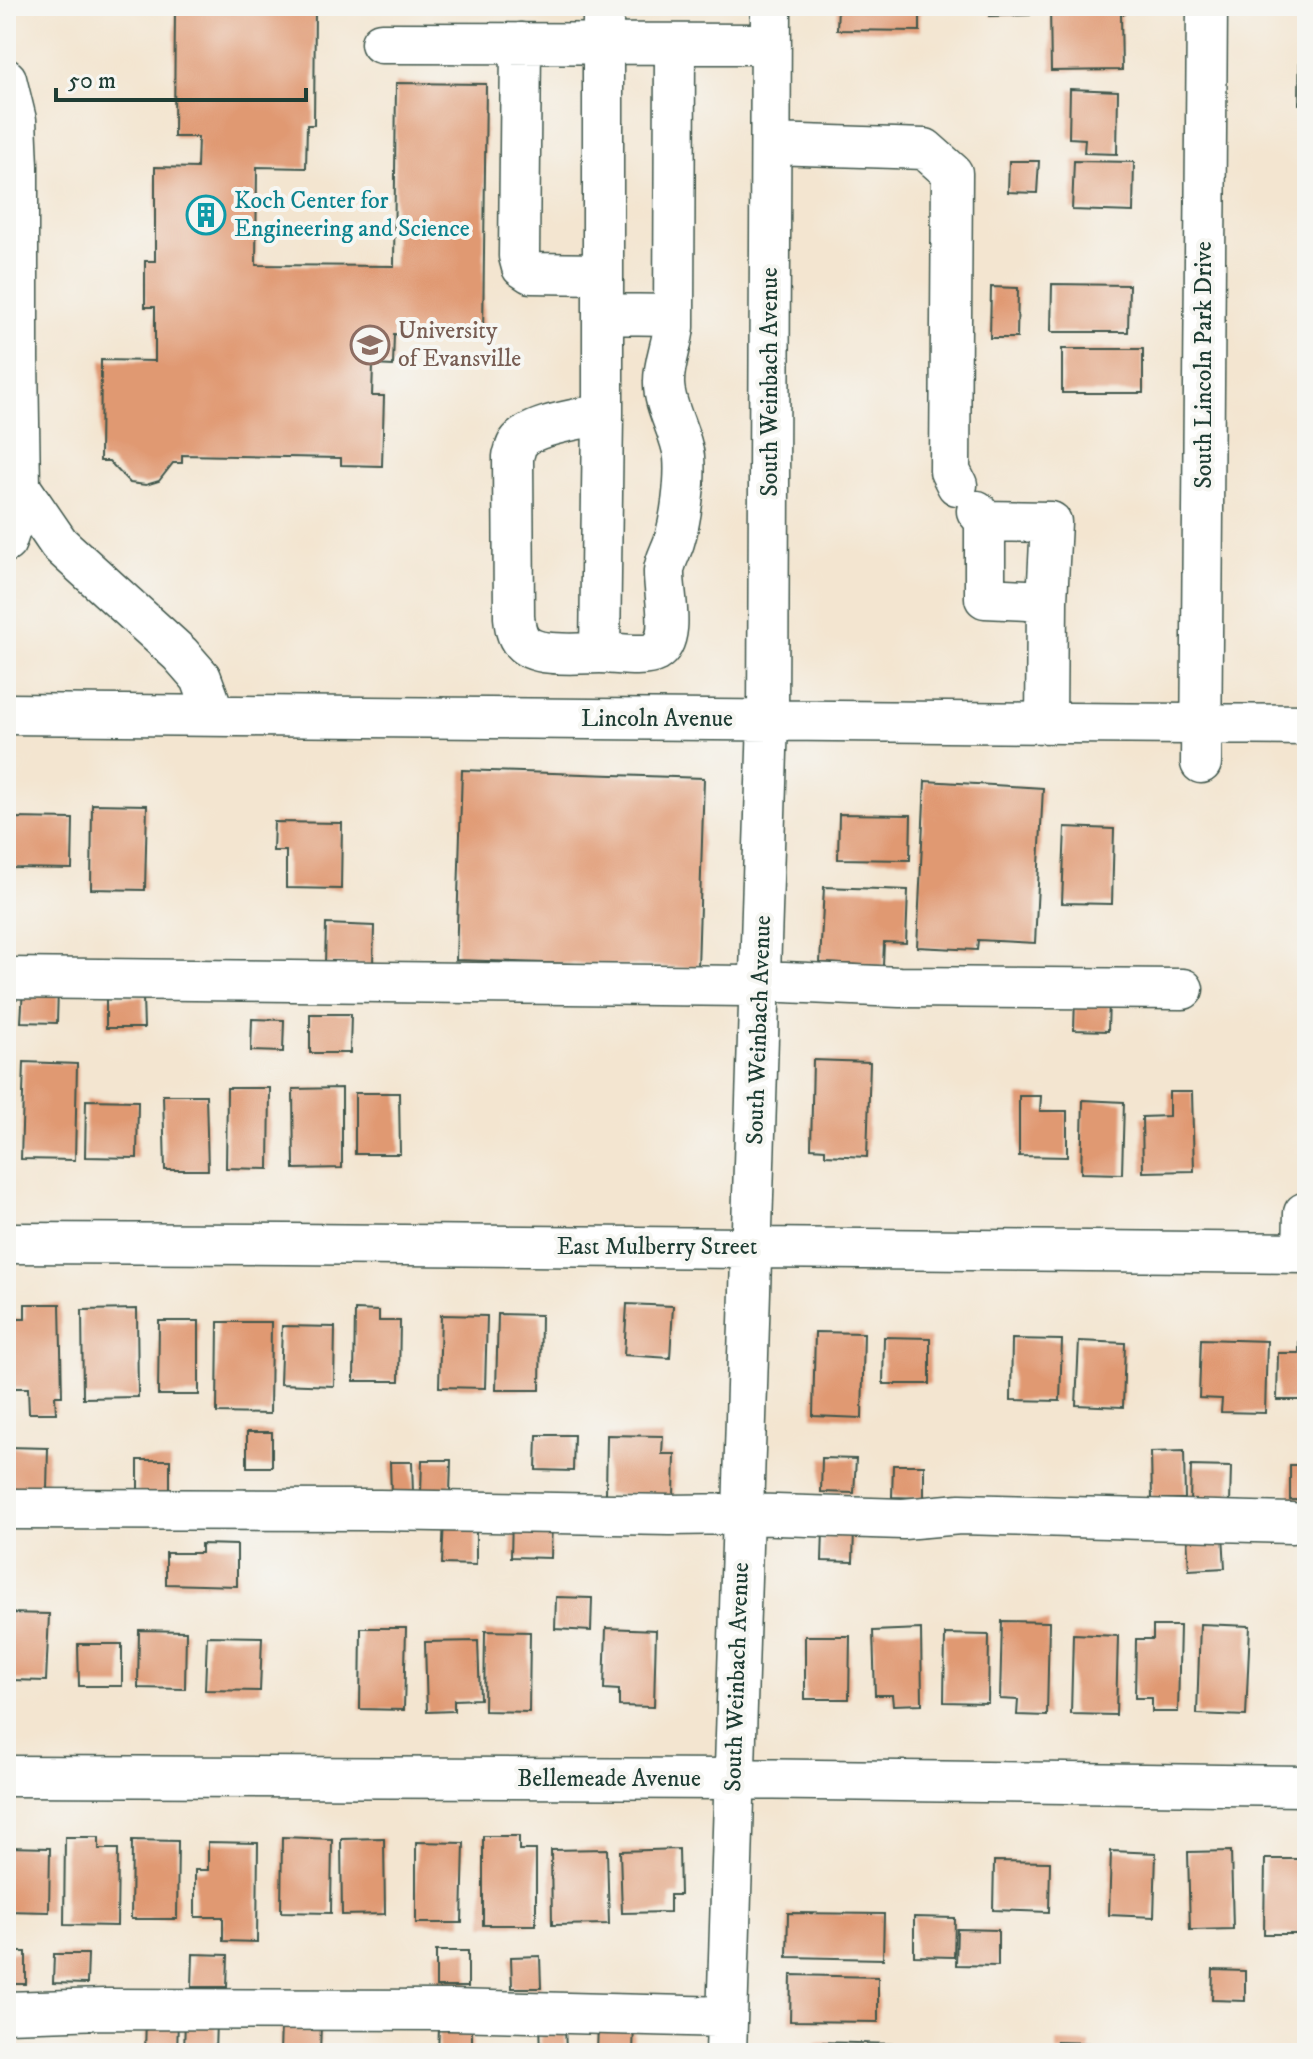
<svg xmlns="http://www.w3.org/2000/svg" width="1313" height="2059" font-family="'IM FELL DW Pica',serif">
	<rect width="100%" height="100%" fill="#f6f6f2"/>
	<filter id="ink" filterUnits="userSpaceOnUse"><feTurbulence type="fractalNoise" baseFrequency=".0125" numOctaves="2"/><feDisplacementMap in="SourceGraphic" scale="16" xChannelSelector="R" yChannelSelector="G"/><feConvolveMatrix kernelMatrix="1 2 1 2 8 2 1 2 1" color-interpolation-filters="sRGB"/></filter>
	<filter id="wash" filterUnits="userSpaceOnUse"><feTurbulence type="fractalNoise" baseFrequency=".006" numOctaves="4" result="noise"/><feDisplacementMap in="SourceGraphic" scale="32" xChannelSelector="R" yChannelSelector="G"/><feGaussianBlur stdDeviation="1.8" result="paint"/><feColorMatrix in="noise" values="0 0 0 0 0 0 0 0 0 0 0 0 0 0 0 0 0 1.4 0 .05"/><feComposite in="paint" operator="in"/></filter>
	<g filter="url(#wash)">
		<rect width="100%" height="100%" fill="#f3e5d0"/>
		<g id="blocks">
			<path fill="#e09972" d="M175,6h140l-1,119h-7l-1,43 -49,-1 -1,98 138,1 2,-183 90,1 -3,252 -89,-2 -1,32 -20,-1 -1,31h12l-2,70 -41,-1v-7l-159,-3v8h-9l-14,18 -13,4 -16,-2 -21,-22h-9l1,-101 54,1v-54h-10v-46h10v-94l42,1 1,-31h-24z
				M838,6h82v25l-83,-1z
				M990,6h39l1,9 -40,1z
				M1050,6h75v8h-4l1,56 -71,1z
				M1300,36h7v68h-8z
				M1070,89l48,2 -1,63 -33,-1 1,-14 -16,-1z
				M1009,161h30l-2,32 -29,-1z
				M1074,161l60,1 -1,50 -61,-2z
				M1052,284l77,1 -1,47h-77z
				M991,287l27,1 -1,50h-27z
				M1062,349h81v44h-81z
				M462,770l242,8 -6,190 -242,-8z
				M925,781l118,7 -8,155 -57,-3 -1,10 -60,-3z
				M92,804l55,1 -2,85 -54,-1z
				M839,814l72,1 -1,45 -72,-1z
				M13,818l60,1 -1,50 -59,-1z
				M274,822l68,1 -1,66 -55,-1v-37h-13z
				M1065,827l49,2 -2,75 -50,-1z
				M824,887l84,3 -2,53 -22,-1 -1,24 -63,-3z
				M326,924l48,2 -1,39 -48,-1z
				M23,988l35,1 -1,34 -36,-1z
				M106,997h37l1,31h-38z
				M1075,998l34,1 -1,32 -34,-1z
				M310,1014h41l-1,39h-40z
				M252,1019l32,1 -1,32 -32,-1z
				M813,1060l57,2 -3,95 -42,-2v-6l-14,-1z
				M24,1062l53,2 -2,96 -54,-1z
				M227,1088h43l-1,81 -43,-1z
				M342,1088v80l-48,1 -1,-80z
				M1169,1092h23l2,79 -51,1 -1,-55 27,-1z
				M355,1093h44l1,61h-45z
				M163,1095h43l2,75h-43z
				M1019,1096h22l-1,15h27v46l-48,-1z
				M86,1100l52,1 -1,57 -52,-1z
				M1083,1100l41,2 -2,72 -41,-1z
				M25,1304h35l2,92h-7l1,17h-27l-1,-25h-16l-2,-69h15z
				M627,1304l46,2 -3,52 -46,-3z
				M137,1309l1,88 -55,1 -1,-88z
				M355,1310l24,1v10h21l-1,60h-45z
				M498,1314l43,1 -1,75h-44z
				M441,1315l46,1 -2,72 -46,-1z
				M159,1321h40v74h-41z
				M218,1322h53l-1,92 -53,-1z
				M282,1326l53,1 -1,59 -54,-2z
				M815,1332l49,1 -2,85 -49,-2z
				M884,1337l46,1v46h-47z
				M1012,1339l50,1 -2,61 -49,-1z
				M1201,1339l66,2 -2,72 -44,-1 1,-13 -23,-1z
				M1079,1341l46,2 -2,64 -47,-2z
				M1299,1342h8v58h-30l1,-47h21z
				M247,1432h25v35h-25z
				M537,1435h37l-1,36 -37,-1z
				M607,1435l56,1 -1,18h13l-1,42 -68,-2z
				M8,1447l40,1 -1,42h-40z
				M1184,1451l1,48h-33l-1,-47z
				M822,1458l34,1 -2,34 -33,-1z
				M138,1460h32v34l-32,1z
				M422,1460h29l-1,34 -29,-1z
				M390,1462h22l1,31 -22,1z
				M893,1465h31v33l-32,-1z
				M1290,1465h17v35h-17z
				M1191,1466l40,1 -1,37 -40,-1z
				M512,1517l40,1 -1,40 -40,-1z
				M444,1519h32v46l-34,-1z
				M823,1529l31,1 -1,32 -31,-1z
				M1223,1534l2,34 -36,2 -2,-35z
				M201,1544l36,1v41l-71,-2v-31h35z
				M556,1597l36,1 -1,33 -36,-2z
				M6,1613l43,1 -3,67 -34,-1v-18l-6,-1z
				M1002,1621l47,1 -2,94 -30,-1 1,-15 -18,-1z
				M1200,1624l50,2 -4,90 -49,-2z
				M1153,1626h27l-2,86h-26v-14h-17l1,-59h17z
				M361,1628h45l-2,82 -44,-1z
				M606,1628l50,2 -2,77 -35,-1v-16l-15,-1z
				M921,1629l1,75 -29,1 -1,-10h-17l-2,-64z
				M139,1630l47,1 -1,58 -47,-1z
				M485,1631l45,1 -1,80 -45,-1z
				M945,1634l44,1 -1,68 -44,-1z
				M1073,1634l45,2 -2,79 -45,-1z
				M207,1636l55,1 -2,54 -55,-1z
				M805,1636h45l-1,63h-44z
				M478,1641l2,58 -26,1v11l-27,1 -2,-70z
				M78,1644h44v42h-43z
				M483,1836h36v14h17v75h-53z
				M65,1837h34v12h19l-1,77 -53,-1z
				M282,1837l50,2 -1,74 -50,-1z
				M384,1838l1,76 -43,1 -1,-76z
				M132,1840l46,1 -1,78h-46z
				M208,1842l50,1 -1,99 -34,-1v-24h-28v-47h13z
				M416,1842l48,1 -2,80h-46z
				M6,1847l44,1 -1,64 -43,-1z
				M607,1849l2,75 -57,1 -1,-75z
				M679,1849l1,46h-10v17l-48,1 -2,-62z
				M1111,1851l45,2 -2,64 -45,-2z
				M1231,1851l2,78 -43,1 -2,-78z
				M1265,1859h42v75h-43z
				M994,1861l56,1 -1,50 -56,-2z
				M788,1913l96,1 -1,45 -96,-2z
				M914,1917l41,1 -1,39 -40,-1z
				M957,1929l41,1v36l-42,-1z
				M436,1951h32v36h-32z
				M6,1952h20v32h-20z
				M54,1954h34l-1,30 -34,-1z
				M193,1954l35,1 -1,32h-35z
				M540,1956l1,32h-29l-1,-31z
				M1213,1970l32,1v30l-33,-1z
				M791,1975l87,2v45l-88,-1z
				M146,2018l32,1 -1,34h-32z
				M185,2019l31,2 -1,32h-31z
				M281,2023l40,1 -1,29h-40z
				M598,2023l36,1 -1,29h-36z
				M540,2024h25l1,29h-25z
				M439,2028h33v25h-34z
				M815,2042l82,2v9h-82z
				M1056,2042l34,1v10h-34z
				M1171,2047l36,1v5h-36z
				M6,2048l31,1v4h-31z"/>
		</g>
	</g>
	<g filter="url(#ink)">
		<use href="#blocks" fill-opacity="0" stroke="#3f564b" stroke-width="2"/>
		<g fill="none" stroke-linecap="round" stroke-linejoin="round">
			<g stroke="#3f564b" stroke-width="43">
				<path id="minor" d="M603,6v408l-3,239c13,0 44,5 55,-1 22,-13 8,-60 9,-81 1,-10 7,-20 10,-29 7,-23 12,-61 10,-85 -3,-26 -21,-51 -20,-76 0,-18 8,-36 10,-54l1,-283
					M381,43l390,1
					M521,43l-2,213 3,11 9,6 72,1
					M6,79l10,41 2,46v192l2,129 39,57 121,110 21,24 14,38
					M771,144l154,5 27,24 -2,298 7,14
					M603,314l71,1
					M977,511l8,10 66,1 -4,79 -1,122
					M985,521v77l62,3
					M6,542l8,-24 6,-31
					M600,653c-20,0 -64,5 -78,-11 -6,-7 -7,-16 -8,-25l-1,-161c2,-4 2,-9 5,-13 12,-18 64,-24 85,-29
					M6,714l1301,11
					M1201,763l6,-757
					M6,978l741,8 14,-5 139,6 283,2
					M6,1243l282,1 1019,9
					M1303,1253l1,-40
					M6,1509l374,1 290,5 73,-1 160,5 57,-5 332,9
					M6,1776l728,3 573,7
					M6,2012l99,-3 346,1 276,7
					M726,2053l42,-1333 3,-714"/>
			</g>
			<use href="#minor" stroke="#fff" stroke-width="40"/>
		</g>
	</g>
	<defs>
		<g id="building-ring" transform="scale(2)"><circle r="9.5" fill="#f6f6f2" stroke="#0f9aa8" stroke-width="1.5"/><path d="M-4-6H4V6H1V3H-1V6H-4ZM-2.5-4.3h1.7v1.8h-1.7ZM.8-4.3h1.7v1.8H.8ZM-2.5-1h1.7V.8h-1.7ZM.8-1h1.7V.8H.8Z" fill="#0f9aa8"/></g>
		<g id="university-ring" transform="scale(2)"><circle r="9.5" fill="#f6f6f2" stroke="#8d6e63" stroke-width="1.5"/><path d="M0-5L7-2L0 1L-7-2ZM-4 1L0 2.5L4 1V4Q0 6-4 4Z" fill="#8d6e63"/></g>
	</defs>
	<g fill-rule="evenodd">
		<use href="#building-ring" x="206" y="215"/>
		<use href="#university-ring" x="370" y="345"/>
	</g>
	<g text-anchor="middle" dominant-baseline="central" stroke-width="8" stroke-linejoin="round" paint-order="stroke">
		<g font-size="24" fill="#0d838f" stroke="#f6f6f2" text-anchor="start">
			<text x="234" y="201">Koch Center for<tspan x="234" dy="28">Engineering and Science</tspan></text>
		</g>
		<g font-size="24" fill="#785e54" stroke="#f6f6f2" text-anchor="start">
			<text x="398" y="331">University<tspan x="398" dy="28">of Evansville</tspan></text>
		</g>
		<g font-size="24" fill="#1f3d34" stroke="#f6f6f2">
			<text transform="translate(1204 365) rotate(-90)">South Lincoln Park Drive</text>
			<text transform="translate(770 382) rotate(-90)">South Weinbach Avenue</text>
			<text x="657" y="719">Lincoln Avenue</text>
			<text transform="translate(759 1030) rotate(-88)">South Weinbach Avenue</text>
			<text x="657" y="1247">East Mulberry Street</text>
			<text transform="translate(737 1677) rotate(-88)">South Weinbach Avenue</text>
			<text x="609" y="1779">Bellemeade Avenue</text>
		</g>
	</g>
	<rect width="1313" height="2059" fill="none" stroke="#f6f6f2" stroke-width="32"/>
	<path d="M56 88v12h250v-12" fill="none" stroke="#1f3d34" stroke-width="4"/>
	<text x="68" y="88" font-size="24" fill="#1f3d34" stroke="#f6f6f2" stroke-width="6" paint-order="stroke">50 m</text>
</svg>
